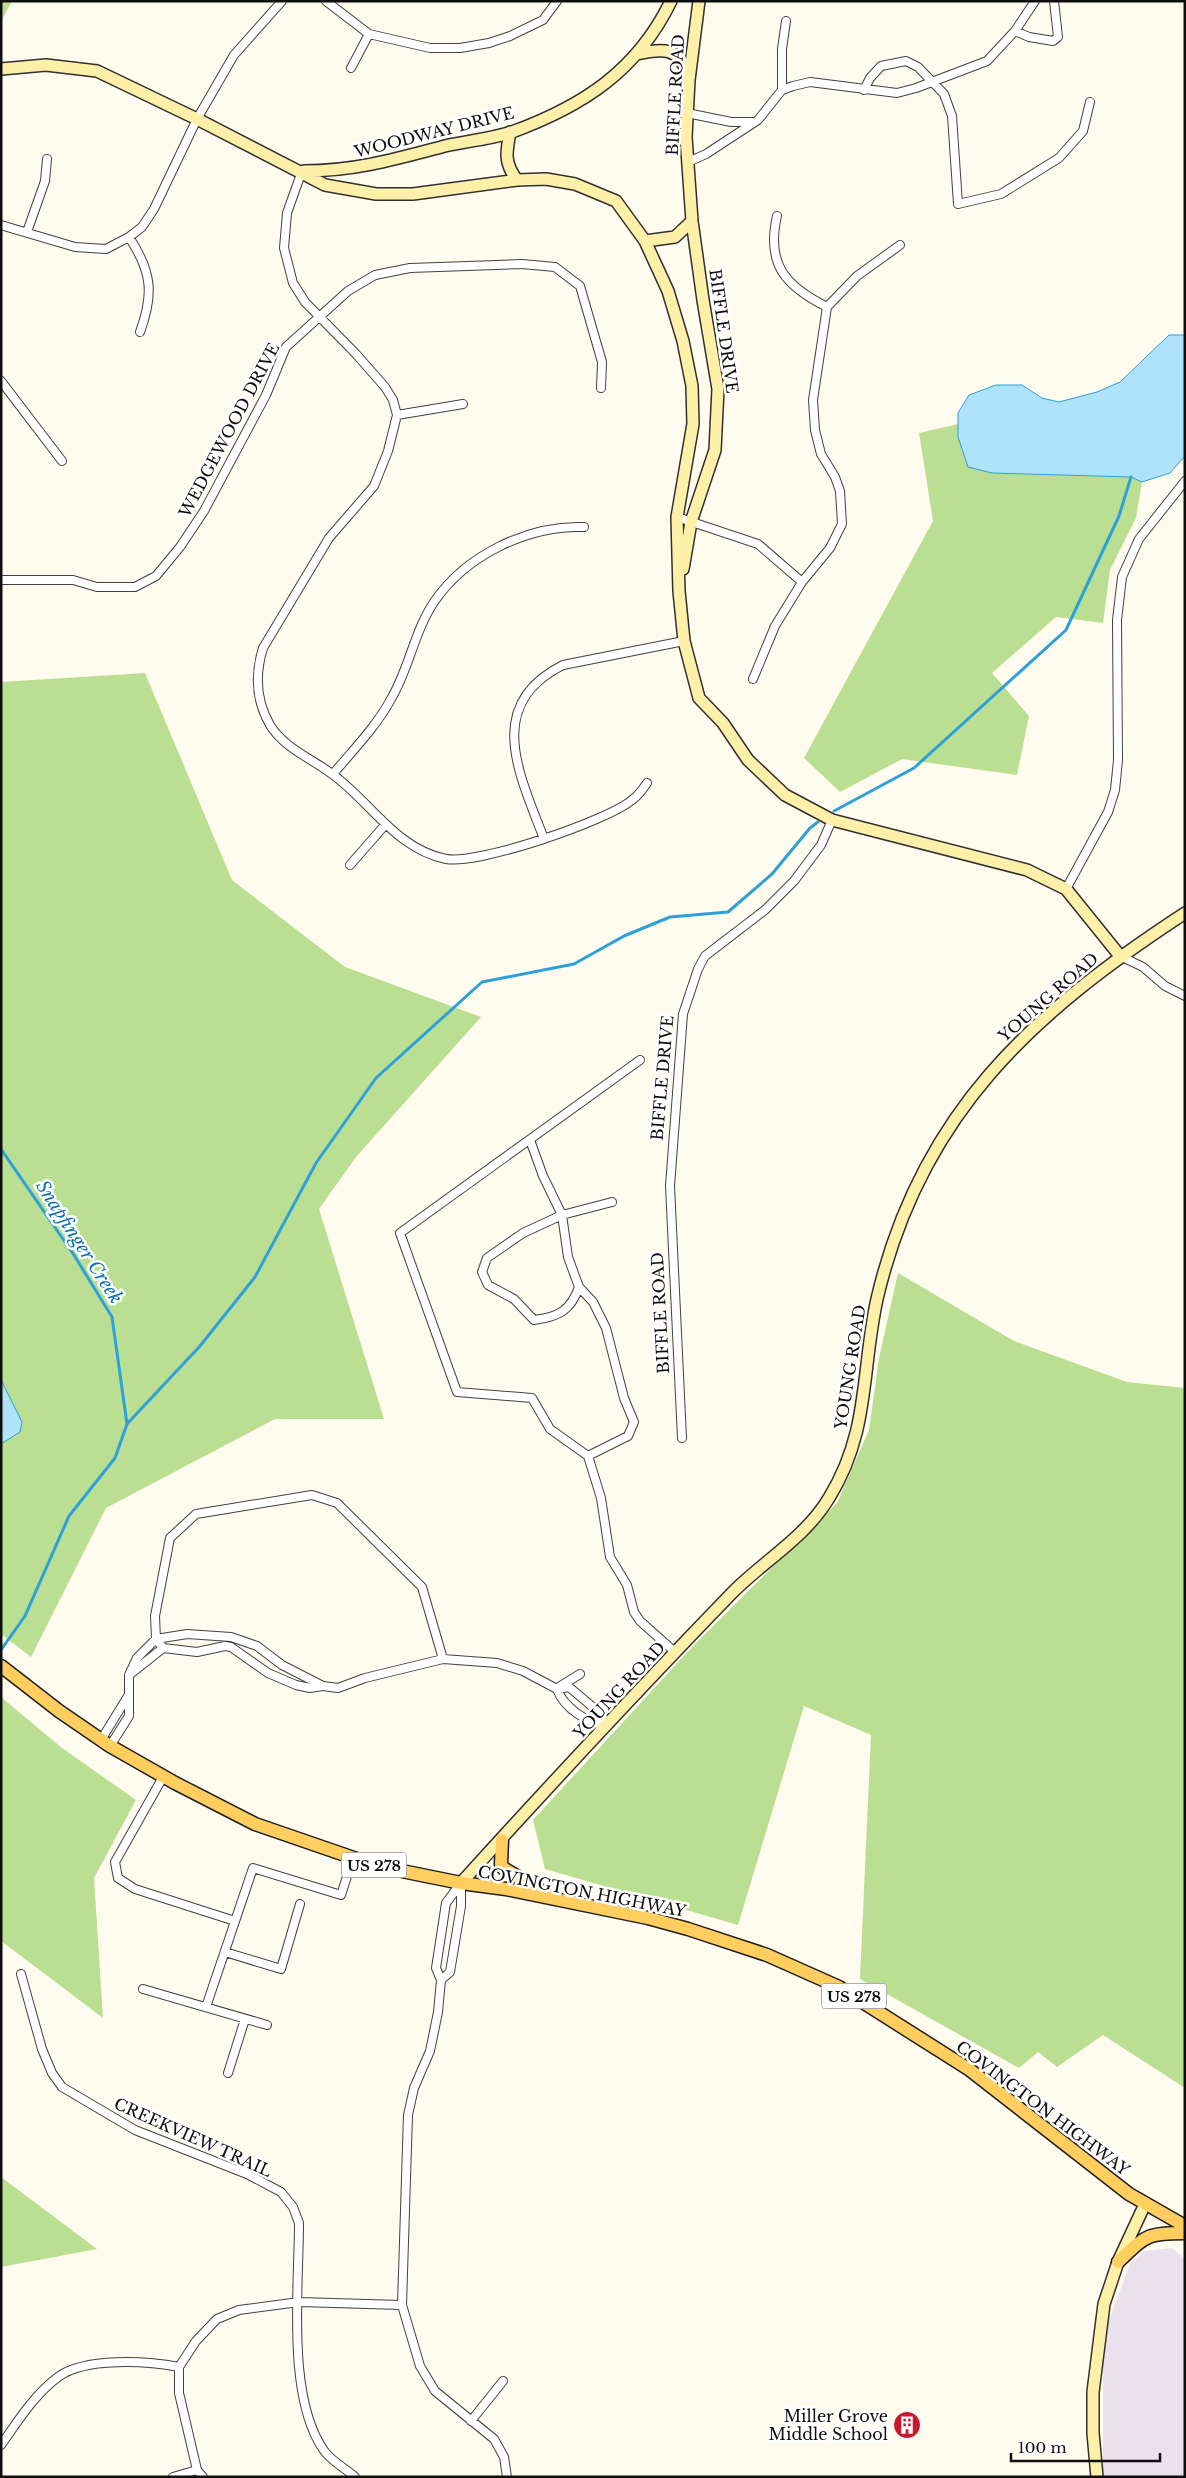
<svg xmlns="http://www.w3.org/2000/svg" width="1186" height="2478" font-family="'Libre Baskerville',serif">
	<rect width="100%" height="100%" fill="#fffbee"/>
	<path fill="#ebe1ed" d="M1172,2248l13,11v218h-82v-142l28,-73 13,-11z"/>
	<path fill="#badf92" d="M1,1h11l-11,20z
		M958,424v13l124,38 49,2 11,5 -6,36 -26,52 -7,53 -47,-6 -64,56 37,43 -12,59 -115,-16 -62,33 -36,-34 129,-237 -14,-88z
		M145,673l87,207 113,87 136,50 -125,140 -37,52 65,210h-109l-169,89 -75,149 -30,-23v-952z
		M898,1273l116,68 113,41 58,6v700l-82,-53 -46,32 -19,-15 -19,16 -159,-89 11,-244 -67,-29 -66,219 -193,-56 -12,-49 160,-174 144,-143 32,-73 10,-72z
		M1,1697l61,51 74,52 -42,78 9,140 -102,-77z
		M1,2176v1l96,72 -96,18z"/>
	<path fill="#aee3fb" stroke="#2ea0d9" d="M1169,335h16v121l-15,17 -28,9 -11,-5 -139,-4 -24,-6 -10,-30v-24l11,-18 27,-10h26l20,13 17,4 38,-10 23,-10z
		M1,1380l21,42 -2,10 -19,12z"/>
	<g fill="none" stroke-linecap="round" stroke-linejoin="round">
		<path stroke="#2ea0d9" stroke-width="3" d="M834,811l80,-43 152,-138 53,-114 12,-39
			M1,1149l73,106 38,62 15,107 -12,34 -46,58 -44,100 -24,34
			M127,1424l73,-78 55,-69 61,-114 60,-85 106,-96 92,-18 50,-28 46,-19 58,-5 44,-38 38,-46 8,-6"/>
		<g stroke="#414141" stroke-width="10">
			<path id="street" d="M326,1l43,33 61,14h30l29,-5 21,-7 33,-16 14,-19
				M1015,31l14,6 24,4 5,-4 -4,-36
				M351,68l18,-34
				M782,90v-41l4,-28
				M864,90l6,-12 11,-12 25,-5 12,6 26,27 8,22 6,88 43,-10 58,-36 24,-27 7,-29
				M687,113l44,9h23
				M688,162l18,-8 52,-34 24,-30 11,-4 17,-4 87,11 19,-5 71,-27 28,-30 20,-30
				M302,171l-15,42 -3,35 9,35 12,19 51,52 29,33 8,13 4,15 -9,36 -14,35 -45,52 -66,110c-8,26 -7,53 7,77 14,23 41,33 62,49 39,28 64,75 114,85 32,6 161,-38 186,-59 6,-4 11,-11 15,-17
				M777,216c-11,48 8,70 50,91
				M1,225l74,22 31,2 23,-12 13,-10 12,-18 43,-90 37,-64 48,-54
				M27,232l18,-51 2,-22
				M129,237c23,35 25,57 11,95
				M1,381l61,80
				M397,415l66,-11
				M677,517l81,27 44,38
				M1,580h72l24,7h38l21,-11 24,-29 24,-36 62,-116 20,-48 62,-56 27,-16 35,-7 112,-4 33,3 25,19 22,76 -1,26
				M753,679l22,-53 27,-44 28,-34 12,-24 -2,-33 -5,-14 -14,-23 -6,-24 -2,-30 14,-93 30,-31 43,-31
				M333,774c20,-24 43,-47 58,-75 18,-30 23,-67 43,-97 32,-47 94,-77 150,-75
				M544,839c-24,-64 -61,-134 19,-174l121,-24
				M350,865l35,-40
				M1066,889l42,-77 7,-22 3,-30 -1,-140 5,-43 17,-38 46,-58
				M1120,956l23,11 22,19 20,10
				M640,1060l-240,173 57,159 75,6 18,31 38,27 13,42 9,59 17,28 7,27 6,9 36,32
				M530,1140l13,36 19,39 6,42 11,30 14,15 13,26 18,70 10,24 -6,14 -40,20
				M579,1287c-8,23 -20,30 -45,33l-20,-21 -26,-14 -6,-13 5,-14 36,-25 39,-18 50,-13
				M682,1438l-12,-252 13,-172 15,-45 7,-13 60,-46 29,-29 27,-36 11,-25
				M163,1648l-7,-9 -1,-23 15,-78 26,-24 116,-19 25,8 85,84 21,72
				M129,1675l34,-27 34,4 28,-6 6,1 37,26 28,12 14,3 13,-2 15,2 27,-10 78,-19 54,4 26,8 34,18 12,-2 32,27 6,12
				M559,1687l21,-13
				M557,1689c7,19 30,34 50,37
				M101,1740l27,-44
				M110,1746l19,-30v-41l8,-17 19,-19 31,-5 44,3 26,9 25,19 41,21
				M163,1777l-48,85 3,16 17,11 100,32
				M461,1883l-15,20 -10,65 5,12 -3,32 -8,39 -16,37 -6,27 -6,190 18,61 15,25 59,48 10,18 3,20
				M225,1952l56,17 19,-65
				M21,1974l21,75 10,24 10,14 73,43 112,44 34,18 12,15 6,16c0,65 -13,176 26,229 8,10 21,17 30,25
				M441,1980l9,-8 11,-66v-23
				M143,1989l124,36
				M206,2007l47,-139 88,27 12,-37
				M228,2073l17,-54
				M471,2421l32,-40
				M1,2445c17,-24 33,-50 57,-68 27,-20 89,-16 121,-10
				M173,2477l24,-7
				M203,2477l-6,-7 -18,-77v-26l17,-26 21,-22 22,-9 60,-8 103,3"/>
		</g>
		<g stroke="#303030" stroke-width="14">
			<path id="secondary" d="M637,54c26,-6 42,-7 51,21
				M1,69l45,-4 51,6 100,48 128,66 51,9h37l104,-14 29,-1 29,5 41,17 29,40 23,50 15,50 9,45 1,38 -16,93 2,74 5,50 15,57 24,25 25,37 37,35 47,25 195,50 39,19 54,67
				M510,132c-4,21 -6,31 7,48
				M304,171c51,0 92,-12 141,-25 22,-5 46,-7 67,-14 71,-26 125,-61 159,-131
				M645,241l30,-4 17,-16
				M683,569l8,-47 24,-72 3,-61 -15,-89 -11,-79 -6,-84 3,-57 10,-79
				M461,1883c88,-97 178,-194 270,-289 31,-32 74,-56 98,-96 41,-67 32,-126 48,-199 43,-185 155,-286 308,-386
				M1097,2477l-4,-44v-41l11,-88 14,-42 27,-58"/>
		</g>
		<g stroke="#1f1f1f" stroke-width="15">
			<path id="primary" d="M1,1666l58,45 51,35 65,37 80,41 122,42 84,17 45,6 142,29 40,11 79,26 72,32 131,83 159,124 56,32
				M502,1840l-1,24 2,4 42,25
				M1118,2262c28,-26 27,-29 67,-29"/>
		</g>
		<use href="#street" stroke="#fff" stroke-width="8"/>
		<use href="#secondary" stroke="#fff0a9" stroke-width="11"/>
		<use href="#primary" stroke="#ffce5e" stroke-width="12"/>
	</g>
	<defs>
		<g id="building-disc" transform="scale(1.4375)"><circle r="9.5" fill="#ca192d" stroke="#fff"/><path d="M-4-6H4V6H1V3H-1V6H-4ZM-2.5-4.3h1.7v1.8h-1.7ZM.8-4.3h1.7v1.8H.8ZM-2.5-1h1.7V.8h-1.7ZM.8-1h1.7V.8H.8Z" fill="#fff"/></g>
	</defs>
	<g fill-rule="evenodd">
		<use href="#building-disc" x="907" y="2425"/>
	</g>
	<g text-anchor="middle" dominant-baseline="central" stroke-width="5" stroke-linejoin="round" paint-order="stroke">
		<g fill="#fff" stroke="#565656" stroke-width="1">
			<rect x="341.5" y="1852.5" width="65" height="25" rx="4"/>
			<rect x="821.5" y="1983.5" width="65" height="25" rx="4"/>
		</g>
		<g font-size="15" font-weight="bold" fill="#0e0e0e">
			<text x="374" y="1865">US 278</text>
			<text x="854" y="1996">US 278</text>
		</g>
		<g font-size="16" fill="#0e0e0e" stroke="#fff">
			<text transform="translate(675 95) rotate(-87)">BIFFLE ROAD</text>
			<text transform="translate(434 132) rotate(-14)">WOODWAY DRIVE</text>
			<text transform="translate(724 331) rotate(82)">BIFFLE DRIVE</text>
			<text transform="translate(229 430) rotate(-62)">WEDGEWOOD DRIVE</text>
			<text transform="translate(1048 997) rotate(-41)">YOUNG ROAD</text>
			<text transform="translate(662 1078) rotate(-85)">BIFFLE DRIVE</text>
			<text transform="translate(660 1313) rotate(-93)">BIFFLE ROAD</text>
			<text transform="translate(850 1367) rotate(-81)">YOUNG ROAD</text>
			<text transform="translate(619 1690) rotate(-47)">YOUNG ROAD</text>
			<text transform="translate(582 1891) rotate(11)">COVINGTON HIGHWAY</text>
			<text transform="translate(1043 2108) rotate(37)">COVINGTON HIGHWAY</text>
			<text transform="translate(193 2137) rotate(24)">CREEKVIEW TRAIL</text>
		</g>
		<g font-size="16" fill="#0e0e0e" stroke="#fff" text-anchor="end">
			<text x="888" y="2416">Miller Grove<tspan x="888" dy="18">Middle School</tspan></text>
		</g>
		<g font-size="18" font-style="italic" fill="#0c6faa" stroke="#fff">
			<text transform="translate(79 1242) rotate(57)">Snapfinger Creek</text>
		</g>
	</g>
	<rect width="1186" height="2478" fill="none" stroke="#0e0e0e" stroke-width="5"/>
	<path d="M1011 2453v8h149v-8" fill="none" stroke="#0e0e0e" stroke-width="2.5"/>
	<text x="1018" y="2453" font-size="15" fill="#0e0e0e" stroke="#ffffff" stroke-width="4" paint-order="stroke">100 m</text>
</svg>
